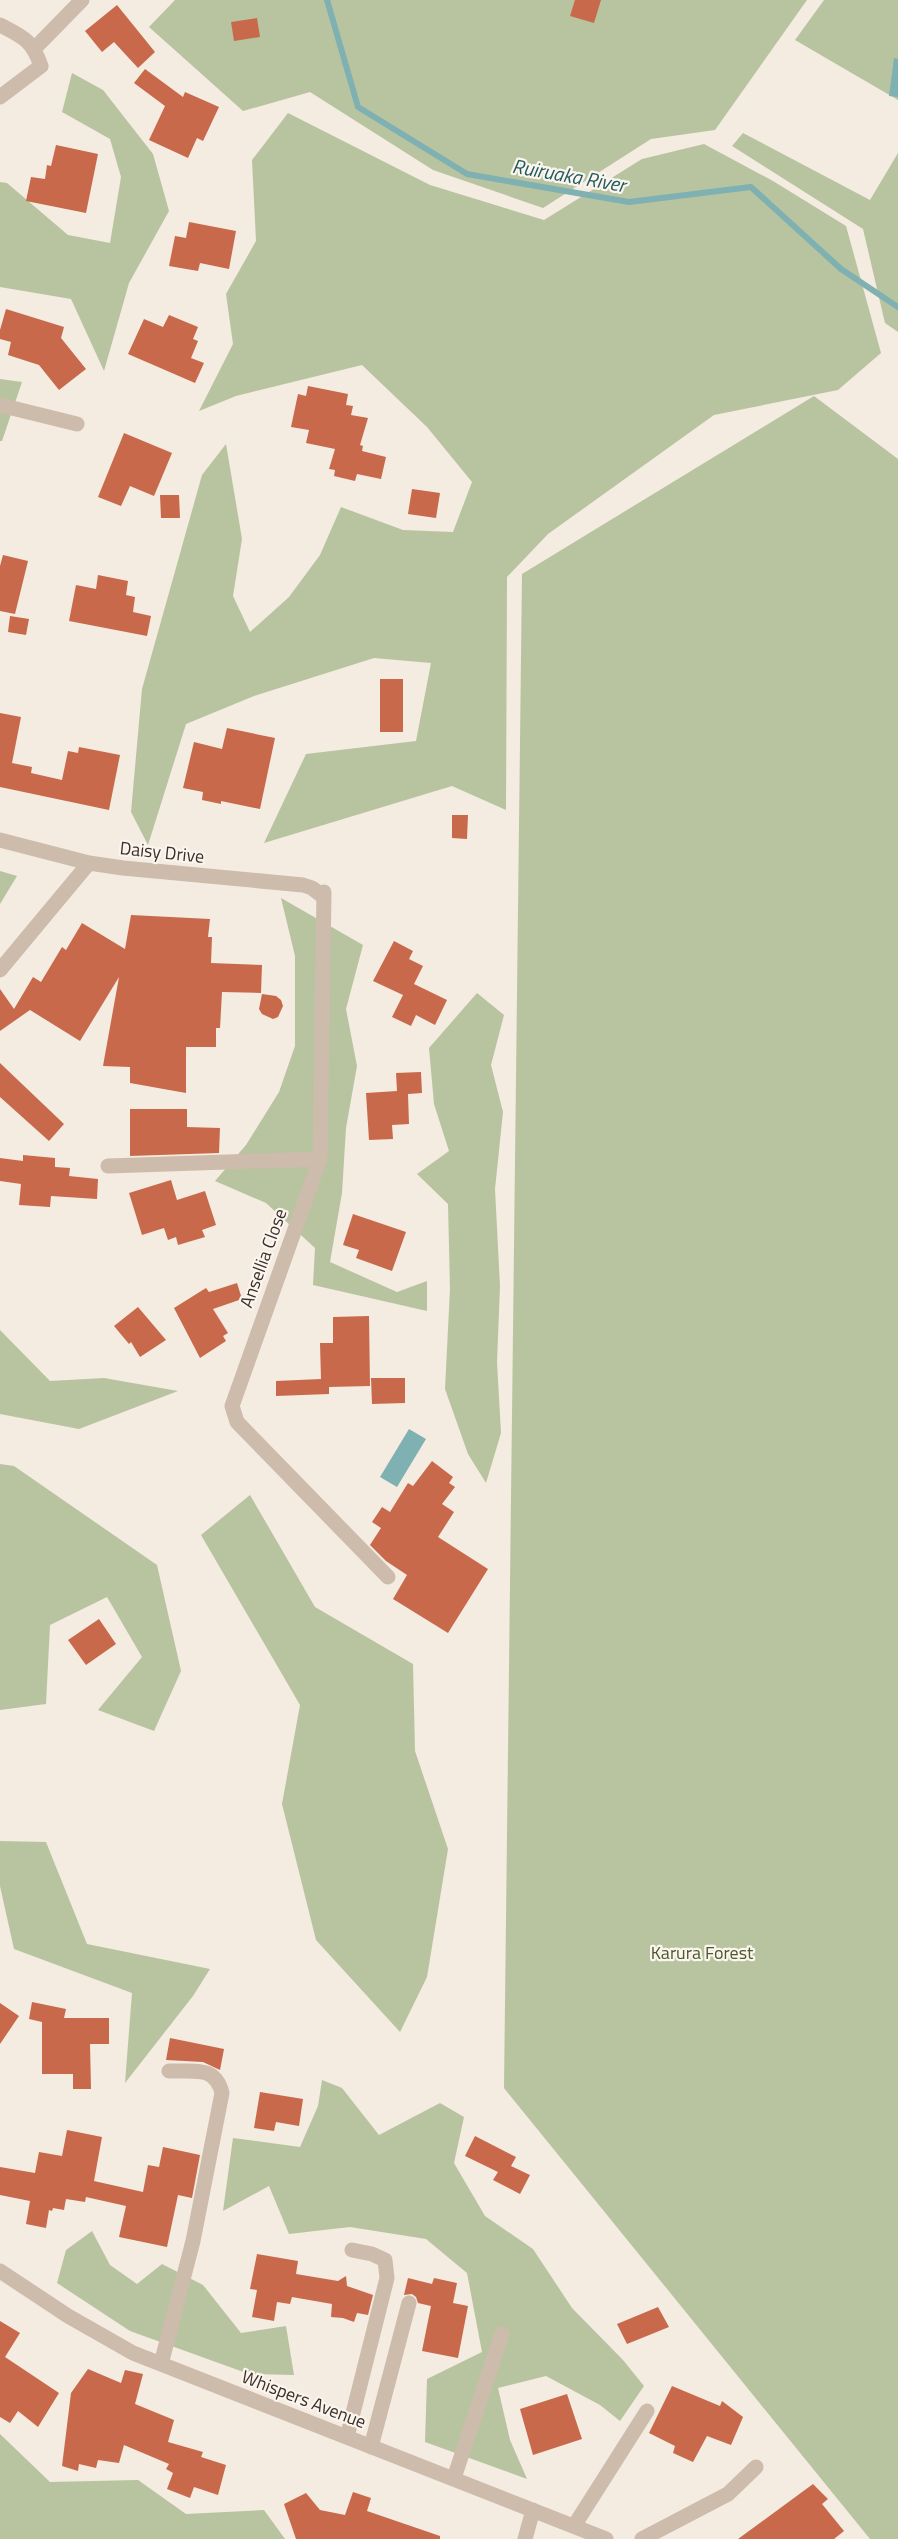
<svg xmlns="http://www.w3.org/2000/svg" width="898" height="2539" font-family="'Titillium Web',sans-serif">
	<rect width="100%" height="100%" fill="#f4ebe1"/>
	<path fill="#b8c4a0" d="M175,0h632l-92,130 -64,9 -108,69 -110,-38 -123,-78 -67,19 -94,-84z
		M824,0h74v100l-103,-60z
		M72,73l31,17 50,64 16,57 -40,72 -25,88 -33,-72 -71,-12v-105l7,1 61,52 42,8 11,-66 -11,-38 -48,-27z
		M288,113l142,72 114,35 98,-61 62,-15 69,37 73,45 35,127 -43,37 -124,25 -166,119 -41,43 -1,233 -54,-24 -188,57 42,-89 110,-13 15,-78 -57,-5 -120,38 -68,28 -38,121 -17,-33 11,-123 60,-214 24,-31 16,95 -9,57 17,36 39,-35 31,-42 21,-48 62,23 50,2 19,-50 -45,-55 -65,-62 -126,31 -37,15 34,-67 -7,-50 30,-53 -4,-81z
		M743,133l127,67 28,-47v179l-13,-9 -22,-94 -131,-83z
		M0,379l22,3 -20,59h-2z
		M814,396l84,63v2080h-28l-366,-451 18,-1514z
		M0,871l17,5 -17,28z
		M281,898l82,47 -17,64 11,57 -11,62 -4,65 -12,69 67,30 30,-11v30l-114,-26 2,-37 -49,-45 -51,-22 31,-36 33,-53 16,-46v-90z
		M477,993l27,22 -13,50 12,47 -8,77 5,97 -3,76 4,71 -15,50 -18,-29 -23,-65 5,-100 -2,-85 -31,-30 32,-23 -15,-47 -5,-56z
		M0,1330l50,51 54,-3 74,13 -99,38 -79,-15z
		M0,1464l14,2 143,99 24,106 -27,60 -56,-21 44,-53 -35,-60 -57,28 -4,79 -46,6z
		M250,1495l65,112 98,57 2,87 33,98 -21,128 -27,55 -84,-92 -34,-136 18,-99 -99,-170z
		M0,1841l46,1 41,102 123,25 -17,27 -68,87 7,-90 -118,-44 -14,-63z
		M322,2080l20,8 37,47 61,-32 24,14 -10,46 31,53 48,33 39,59 51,52 21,26 -24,35 -20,-16 -54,-29 -48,12 12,52 17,39 -102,-37 2,-63 55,-27 -15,-79 -41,-34 -76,-12 -61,7 -20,-48 -46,25 10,-73 67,9 18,-41z
		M92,2231l18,34 27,19 25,-20 41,21 38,48 45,-7 8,49 -45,-1 -119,-43 -73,-48 9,-33z
		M0,2434l50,48 88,-2 48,34 78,-4 21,29h-285z"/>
	<path fill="#7fb0b2" d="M894,58l4,1v38l-9,-1z
		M409,1429l17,10 -29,48 -17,-10z"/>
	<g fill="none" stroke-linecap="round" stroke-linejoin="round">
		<path stroke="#7fb0b2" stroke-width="6" d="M327,0l31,107 109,67 162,28 122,-15 90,82 57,38"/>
	</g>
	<path fill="#c8694b" d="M575,0h26l-7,23 -24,-7z
		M117,5l38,47 -17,16 -24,-26 -12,10 -17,-21z
		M257,18l3,19 -26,4 -3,-19z
		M145,69l38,28 2,-5 34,15 -16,34 -6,-3 -9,20 -39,-18 16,-34 -31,-23z
		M56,145l42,9 -12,59 -60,-12 5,-24 14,2 2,-14 4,1z
		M189,222l47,9 -7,38 -29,-6 -2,8 -29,-5 6,-30 11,2z
		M6,309l58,18 -3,11 25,31 -27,21 -20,-25 -31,-10 3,-13 -11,-3v-9z
		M169,315l29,12 -5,12 5,2 -7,17 13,5 -9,20 -67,-29 16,-35 19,8z
		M308,386l40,8 -2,11 7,1 -2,9 17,3 -8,27 3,1 -1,5 24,6 -5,22 -24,-5 -2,7 -21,-5 1,-6 -6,-1 6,-20 -29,-6 3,-13 -18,-3 7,-33 8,2z
		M124,433l48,20 -18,43 -24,-10 -9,20 -23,-9z
		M412,489l28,4 -4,25 -28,-4z
		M160,495h19l1,23h-19z
		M3,555l25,6 -13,53 -15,-3v-45z
		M98,575l30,6 -2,14 9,2 -2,15 18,4 -4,20 -78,-15 7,-36 20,4z
		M10,616l19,3 -3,16 -18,-3z
		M380,679h23v53h-23z
		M0,713l21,4 -9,46 20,4 -1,6 31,7 6,-29 10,2 1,-6 41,8 -11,55 -109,-23z
		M227,728l48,10 -15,71 -39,-8v3l-19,-4 1,-8 -20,-4 11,-46 28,7z
		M452,815h16l-1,24 -15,-1z
		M131,915l79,4 -2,18h4l-1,26 51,2 -1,28 -39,-1 -2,36h-4v19h-30v46l-56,-10v-16l-27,-1 16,-89 -39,64 -50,-31 -30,21v-42l14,20 19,-32 8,5 21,-35 4,3 16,-27 43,26z
		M394,941l19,10 -4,8 14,7 -9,18 33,16 -12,25 -19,-10 -5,11 -19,-9 11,-22 -30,-14z
		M262,994l14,2 5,4 2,6 -5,11 -5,2 -11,-5 -3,-5z
		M0,1063l64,61 -15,17 -49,-44z
		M421,1072l1,21 -14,1 1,30 -17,1 1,14 -24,1 -3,-47 31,-2 -1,-18z
		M130,1109h57v18l33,1 -1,25 -89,3z
		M23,1155l32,3v9l15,1 -1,8 29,3 -1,20 -46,-3 -1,11 -31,-2 2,-21 -21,-3v-23l23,3z
		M171,1180l6,20 28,-9 11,34 -14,5 3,7 -27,8 -2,-8 -8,3 -4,-12 -22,7 -13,-42z
		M353,1214l53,18 -14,39 -36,-13 3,-8 -16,-5z
		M237,1283l5,16 -29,10 15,24 -5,3 3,5 -26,17 -26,-50 32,-20 3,4z
		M138,1307l28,33 -26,17 -9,-15 -2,2 -15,-18z
		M369,1316l1,70 -41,1v7l-53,2v-15l45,-2 -1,-36h13v-26z
		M371,1378h34v25l-33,1z
		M432,1461l21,16 -4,6 6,4 -13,17 12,8 -16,25 50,32 -40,64 -55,-34 14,-24 -21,-14 -16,-16 11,-17 -9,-6 10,-15 8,5 18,-29 5,3z
		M99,1619l17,25 -30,21 -18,-25z
		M32,2002l34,7 -2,9h45v26h-19l1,45h-18v-15h-31v-52l-13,-3z
		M0,2003l19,13 -19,28z
		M170,2038l54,11 -4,21 -17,-8 -37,-2z
		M260,2092l43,7 -4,27 -23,-4 -2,9 -20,-3z
		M67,2130l35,7 -8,44 49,11 5,-27 11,2 4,-20 37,8 -8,43 -14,-3 -11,52 -48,-10 7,-31 -40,-9 -1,5 -19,-3 -2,11 -11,-2 -1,3 -3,-1 -3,18 -20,-4 4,-23 -30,-6v-28l35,6 4,-21 23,4z
		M475,2136l41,21 -5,9 19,9 -10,19 -27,-14 5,-8 -33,-16z
		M257,2254l41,7 -2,13 42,7 8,-5 1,10 26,9 -5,20 -11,-2 -3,9 -11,-4 -12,-1 1,-13 -40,-7 -2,7 -13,-2 -3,19 -22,-4 5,-27 -7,-1z
		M408,2278l24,6 2,-6 23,5 -4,20 15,3 -10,52 -36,-7 9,-45 -13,-3 -2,-6 -4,-3 -8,1z
		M658,2307l11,20 -42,17 -10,-20z
		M0,2321l20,12 -15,24 54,36 -21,34 -20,-16 -8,12 -10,-6z
		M88,2369l33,14 4,-13 18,4 -8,30 39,16 -6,22 35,10 -2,5 25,8 -8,30 -24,-8 -4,11 -23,-9 6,-16 -7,-4 3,-5 -45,-19 -5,18 -21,-3 -2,8 -17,-4 -1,7 -16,-5 9,-73z
		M672,2386l48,20 2,-5 21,16 -12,28 -24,-9 -14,26 -20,-9 2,-7 -26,-13z
		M567,2394l15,45 -49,16 -13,-46z
		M813,2484l15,15 -6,5 22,27 -10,8h-96z
		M353,2492l18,6 -4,13 73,25v3h-144l-12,-35 22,-11 14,17 25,5z"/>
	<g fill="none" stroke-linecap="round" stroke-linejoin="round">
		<path stroke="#cdbbac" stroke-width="15" d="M0,25c23,12 32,15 41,41l-41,31
			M35,48l47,-48
			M0,405l77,19
			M0,840l89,23 34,5 180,17 9,3 9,7 3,-3 -4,267 -88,247 5,16 151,155
			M0,970l89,-107
			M108,1166l212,-7
			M0,2271l68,45 65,37 473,186
			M161,2364l32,-123 29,-148c-7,-28 -28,-21 -53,-22
			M347,2437l40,-159 -2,-18 -13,-6 -20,-4
			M371,2447l38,-144
			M454,2478l48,-144
			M574,2526l73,-115
			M525,2539l8,-29
			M642,2539l86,-45 28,-27"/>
	</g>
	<g text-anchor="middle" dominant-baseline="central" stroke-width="4.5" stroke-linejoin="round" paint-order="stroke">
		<g font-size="18" fill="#3b302b" stroke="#fbf5ee">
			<text transform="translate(162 852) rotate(6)">Daisy Drive</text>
			<text transform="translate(263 1258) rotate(-70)">Ansellia Close</text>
			<text transform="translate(304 2399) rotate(21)">Whispers Avenue</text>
		</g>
		<g font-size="18" fill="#4a5a2e" stroke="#fbf5ee">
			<text x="702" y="1952">Karura Forest</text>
		</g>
		<g font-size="20" font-style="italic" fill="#1f5a5e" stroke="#fbf5ee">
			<text transform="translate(569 175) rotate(10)">Ruiruaka River</text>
		</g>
	</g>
</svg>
